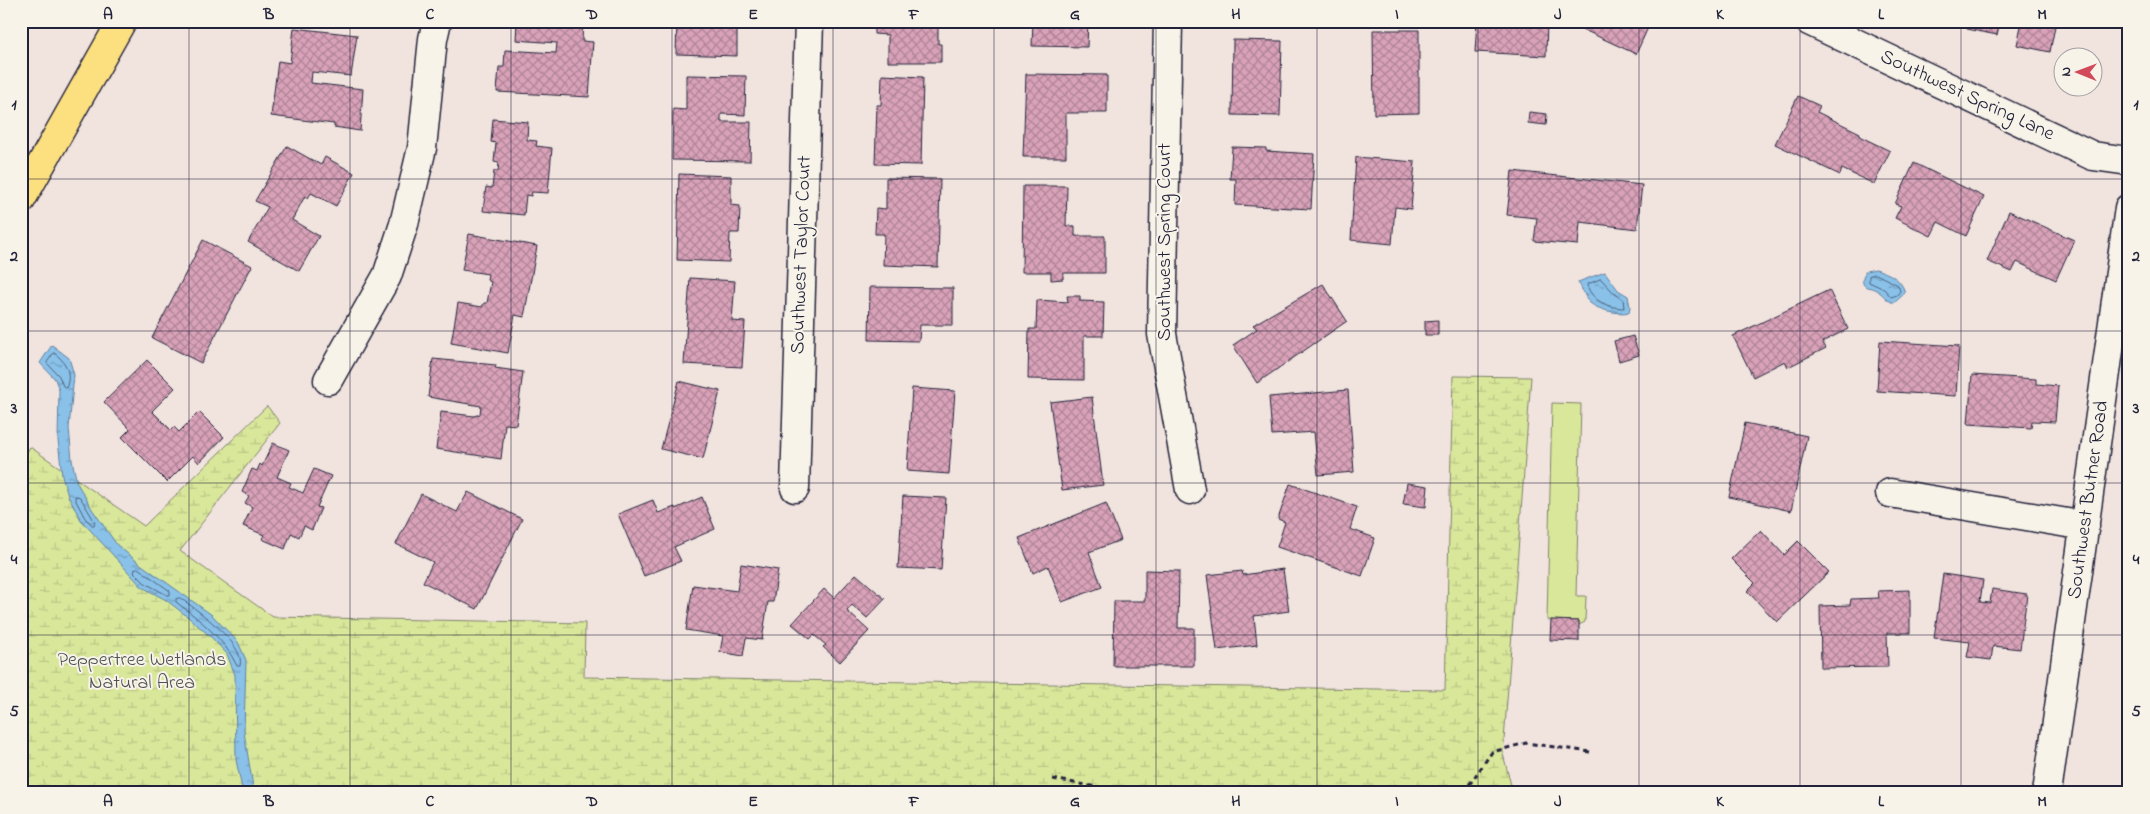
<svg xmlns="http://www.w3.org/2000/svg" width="2150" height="814" font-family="'Indie Flower',sans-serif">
	<defs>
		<pattern id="wetland-marsh" width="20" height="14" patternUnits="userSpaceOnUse" patternTransform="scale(1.25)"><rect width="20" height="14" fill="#d9e79a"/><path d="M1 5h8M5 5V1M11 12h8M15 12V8" fill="none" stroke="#bac686"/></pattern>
		<pattern id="water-ripples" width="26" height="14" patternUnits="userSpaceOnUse" patternTransform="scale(1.25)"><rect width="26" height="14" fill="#8ac1e8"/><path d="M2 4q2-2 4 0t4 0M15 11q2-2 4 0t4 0" fill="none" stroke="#709cbd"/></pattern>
		<pattern id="building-cross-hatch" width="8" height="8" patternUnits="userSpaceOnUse" patternTransform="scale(1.25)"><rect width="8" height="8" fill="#d9a2b8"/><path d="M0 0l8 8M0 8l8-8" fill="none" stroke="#b08497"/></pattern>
	</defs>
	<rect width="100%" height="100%" fill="#f1e3de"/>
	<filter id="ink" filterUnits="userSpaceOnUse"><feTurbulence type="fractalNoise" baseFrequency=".02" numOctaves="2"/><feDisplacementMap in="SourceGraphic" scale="10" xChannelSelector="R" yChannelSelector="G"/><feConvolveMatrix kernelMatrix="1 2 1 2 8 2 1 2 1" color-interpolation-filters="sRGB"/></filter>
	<g filter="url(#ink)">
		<path fill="#d9e79a" stroke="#7e846a" d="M1552,403l29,1 -5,192h10l-1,26 -6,3v-4l-32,-1z"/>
		<path fill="url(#wetland-marsh)" stroke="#7e846a" d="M1453,376l78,1 -28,377 10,39h-1492v-331l9,-15 114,79 123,-120 13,17 -100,128 93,66 312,6 -1,54 861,13z"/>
		<path fill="url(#water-ripples)" stroke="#6081a3" d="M1876,269c14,5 25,9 29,24l-11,10c-9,-3 -12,-11 -20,-14 -4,-2 -10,-1 -11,-6 -1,-4 1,-9 3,-12z
			M1605,272l13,18 10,6 2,11 -1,5c-9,3 -31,-2 -39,-9 -5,-5 -8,-15 -12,-21z
			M52,345l17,13 5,17 -5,53 3,32 5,23 15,26 25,36 22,18 73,52 26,27 8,18 -2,72 10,61h-11l-7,-33 -1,-85 -8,-21 -16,-17 -23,-20 -22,-17 -24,-13 -61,-67 -13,-24 -6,-20 -4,-36 1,-50 -4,-11 -15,-16z"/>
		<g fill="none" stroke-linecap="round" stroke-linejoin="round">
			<path stroke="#4c6280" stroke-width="1" d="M1876,274l22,11 2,6 -3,4 -6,2 -7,-8 -15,-7v-6z
				M1601,279l14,15 8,5 1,9c-16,0 -32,-7 -37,-23z
				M54,353c12,8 18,21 12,35l-3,-2 -4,-10 -12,-13z
				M76,496l4,1 15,25 -1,3h-2l-7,-7 -10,-19z
				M138,568l32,23v4h-3l-22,-12 -11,-11 1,-3z
				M180,598c16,11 66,46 60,68h-3c-13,-28 -37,-46 -61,-64v-3z"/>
		</g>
		<path fill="url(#building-cross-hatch)" stroke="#22223b" d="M517,21h66l-1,20 11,1 -4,55 -92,-5 2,-25h5l1,-17 51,3 1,-10 -41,-3z
			M677,21h60v35l-61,-2z
			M874,21h64v23h3v18h-53v-27l-14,-1z
			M1033,21h55l-1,26 -55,-1z
			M1477,21h70l-1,35 -71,-4z
			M1572,21h79l-15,33 -65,-30z
			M1969,21h31l-3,14 -30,-6z
			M2022,21h34l-6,31 -33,-7z
			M294,28l63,7 -6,41 -39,-4 -1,11 52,6 -3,42 -26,-4v-3l-63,-8 7,-55 12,2z
			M1373,30h46v83l-45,1z
			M1233,40l49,1 -2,75 -48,-1z
			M1026,74l81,1v38h-41v44h-43z
			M686,75l60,1 -1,39 -24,-1v8h30l-1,39 -78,-1 1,-51 13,1z
			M882,75l41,2 -2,88 -46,-1 2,-59h4z
			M1798,96l22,10 -3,6 43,21 -1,3 31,15 -16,33 -32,-15 -2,6 -65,-31z
			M1529,112l18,2 -1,11 -18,-2z
			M493,119l35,3 -1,18 10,1 -1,5 16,2 -4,45 -16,-1 -1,4 -5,-1 -2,20 -41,-4 3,-24 6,1 2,-17h4l1,-8 -5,-1 2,-19 -5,-1z
			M287,146l34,19 4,-8 29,16 -18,33 -25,-13 -3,5 -3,-2 -13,24 27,16 -20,35 -51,-29 20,-35 -13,-6z
			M1232,147l34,1v3l48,3 -3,55 -76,-4 1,-26h-6z
			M1356,157l59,5 -4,47 -16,-2 -3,37 -41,-4z
			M1914,163l70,34 -18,39 -28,-14 -7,14 -36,-18 6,-12 -6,-2z
			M1512,171l130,14 -5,44 -57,-7 -2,23 -44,-4 3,-23 -30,-3z
			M679,174l52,2v29l9,1 -1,27h-9l-1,29 -52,-2z
			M886,178l54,1 -2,88 -55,-2 1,-31h-9l1,-26 10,1z
			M1023,186h44l-1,40h9v10h30v37h-42v6l-12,1v-8h-29z
			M2009,211l65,29 -18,40 -39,-18 -5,10 -25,-11z
			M469,234l68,12 -13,71 -9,-2 -7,38 -57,-10 7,-40 24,4 2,-4h3l4,-21 -4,-2 1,-6 -26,-4z
			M203,240l49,26 -51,97 -49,-25z
			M690,278l45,3 -3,40 13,1 -3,45 -58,-3z
			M1323,284l24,37 -90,62 -24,-38 24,-16 -4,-4z
			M870,287l83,1v37h-33l-1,16 -50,-1z
			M1829,290l19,39 -26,13 4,6 -38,19 -3,-6 -32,16 -20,-41z
			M1067,296h13v5l24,1 -1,34h-19v44l-56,-1 1,-50h7l1,-29 31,2z
			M1438,320v15h-13v-14z
			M1633,336l6,19 -20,6 -5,-20z
			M1880,341l79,5 -3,50 -79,-5z
			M433,359l63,6 -1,3 28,4 -7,53 -11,-1 -4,35 -65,-10 5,-37 33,4 6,-2 1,-8 -53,-9z
			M147,360l28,28 -23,23 19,19 3,-3 5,5 20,-20 25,25 -25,26 -6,-7 -26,26 -45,-45 8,-8 -26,-27z
			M1972,375l64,4v5l22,2 -3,36 -23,-1 -1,7 -63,-4z
			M679,381l41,10 -17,68 -42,-10z
			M912,388l43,3 -6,83 -42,-3z
			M1348,390l6,82 -36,3 -4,-43 -42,3 -3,-38z
			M1092,397l11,88 -41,5 -12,-88z
			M1745,423l62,13 -16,75 -62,-14z
			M273,443l16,7 -12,27 14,6 -2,4 14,6 11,-24 17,7 -14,31 4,1 -9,22 -8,-4 -5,11 -8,-4 -6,16 -23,-10 2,-4 -21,-9 9,-19 -7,-4 4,-7 -7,-4 10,-23 5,2 3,-7 2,2z
			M1407,483l21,3 -2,21 -23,-3z
			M1290,484l67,23 -7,22 25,9 -13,38 -85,-29 8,-25 -7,-3z
			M468,492l54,27 -45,90 -54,-27 10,-20 -37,-18 25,-50 36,18z
			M903,496l43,2 -5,72 -43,-2z
			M702,497l13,32 -41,18 7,14 -37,15 -26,-62 35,-14 5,13 17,-6v2z
			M1106,503l15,37 -32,12 13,35 -40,15 -14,-36 -15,7 -14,-35z
			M1761,530l23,25 14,-14 31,31 -52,50 -30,-31 8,-8 -24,-24z
			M741,564l37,6 -5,32h-5l-6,38 -16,-2 -3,18 -23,-4 3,-16 -37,-6 7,-45 44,6z
			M1283,569l6,42 -35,5 3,29 -40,5 -10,-75 35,-4 1,4z
			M1145,570l34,1 -1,57h16v38h-81l1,-65h31z
			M856,574l29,25 -18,19 -15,-13 -5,6 22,20 -29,31 -17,-15 3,-2 -12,-10 -4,4 -18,-15 32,-35 10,9z
			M1943,574l40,6 -3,22 10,1 2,-14 35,5 -7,55 -27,-3 -2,14 -24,-3 3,-15 -36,-4z
			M1910,590v43h-23l1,34 -67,1 -1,-62 30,-1 1,-6 28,-1 -1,-7z
			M1551,620l28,1v20l-29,-1z"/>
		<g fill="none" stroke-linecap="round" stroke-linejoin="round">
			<g stroke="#22223b" stroke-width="31">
				<path id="street" d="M1168,21l-6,313 28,156
					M1809,21l284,135 36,5
					M328,380l59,-104 17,-52 18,-76 11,-109 4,-18
					M795,488l14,-467
					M1890,493l195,33"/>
			</g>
			<g stroke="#22223b" stroke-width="31">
				<path id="secondary" d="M2047,793l82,-585"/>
			</g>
			<g stroke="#22223b" stroke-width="31">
				<path id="highway" d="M21,200l101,-179"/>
			</g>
			<path stroke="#22223b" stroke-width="3" stroke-dasharray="5 4" stroke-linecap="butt" d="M1053,779l76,14
				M1453,793l16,-8 23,-33 34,-9 64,9"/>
			<use href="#street" stroke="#f7f3e8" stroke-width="28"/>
			<use href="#secondary" stroke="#f7f3e8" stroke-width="28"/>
			<use href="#highway" stroke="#fce080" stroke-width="28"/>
		</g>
	</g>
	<path fill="none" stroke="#22223b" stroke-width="1" stroke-opacity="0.55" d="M189,21v772M350,21v772M511,21v772M672,21v772M833,21v772M994,21v772M1156,21v772M1317,21v772M1478,21v772M1639,21v772M1800,21v772M1961,21v772M21,179h2108M21,331h2108M21,483h2108M21,635h2108"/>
	<g text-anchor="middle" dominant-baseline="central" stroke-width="4" stroke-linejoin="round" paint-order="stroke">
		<g font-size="20" fill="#22223b" stroke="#f7f3e8">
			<text transform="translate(1967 96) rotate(25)">Southwest Spring Lane</text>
			<text transform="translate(1165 242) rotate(-90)">Southwest Spring Court</text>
			<text transform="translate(802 255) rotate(-88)">Southwest Taylor Court</text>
			<text transform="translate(2089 500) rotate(-82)">Southwest Butner Road</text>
		</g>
		<g font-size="20" fill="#505353" stroke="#f7f3e8">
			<text x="142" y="660">Peppertree Wetlands<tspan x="142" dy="23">Natural Area</tspan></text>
		</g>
	</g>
	<rect width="2150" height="814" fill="none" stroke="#f7f3e8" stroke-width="55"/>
	<g transform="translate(2078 72) rotate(271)"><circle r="24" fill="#f7f3e8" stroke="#a29fa3"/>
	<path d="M0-4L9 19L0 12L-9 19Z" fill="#d1495b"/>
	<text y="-8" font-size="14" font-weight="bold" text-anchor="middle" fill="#22223b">N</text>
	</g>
	<rect x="28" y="28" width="2094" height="758" fill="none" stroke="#22223b" stroke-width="2"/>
	<g font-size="16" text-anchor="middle" font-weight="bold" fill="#22223b">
		<text x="108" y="19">A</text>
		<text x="269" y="19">B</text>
		<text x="430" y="19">C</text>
		<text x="592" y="19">D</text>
		<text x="753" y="19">E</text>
		<text x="914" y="19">F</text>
		<text x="1075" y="19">G</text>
		<text x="1236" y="19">H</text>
		<text x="1397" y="19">I</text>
		<text x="1558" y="19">J</text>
		<text x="1720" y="19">K</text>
		<text x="1881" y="19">L</text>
		<text x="2042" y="19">M</text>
		<text x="14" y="109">1</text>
		<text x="2136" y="109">1</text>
		<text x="14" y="261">2</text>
		<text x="2136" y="261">2</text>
		<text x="14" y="413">3</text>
		<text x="2136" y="413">3</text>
		<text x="14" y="564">4</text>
		<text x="2136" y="564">4</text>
		<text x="14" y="716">5</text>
		<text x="2136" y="716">5</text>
		<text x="108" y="806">A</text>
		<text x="269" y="806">B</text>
		<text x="430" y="806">C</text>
		<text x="592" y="806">D</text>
		<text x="753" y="806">E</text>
		<text x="914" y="806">F</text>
		<text x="1075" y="806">G</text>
		<text x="1236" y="806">H</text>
		<text x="1397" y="806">I</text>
		<text x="1558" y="806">J</text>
		<text x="1720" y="806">K</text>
		<text x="1881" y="806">L</text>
		<text x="2042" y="806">M</text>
	</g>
</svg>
